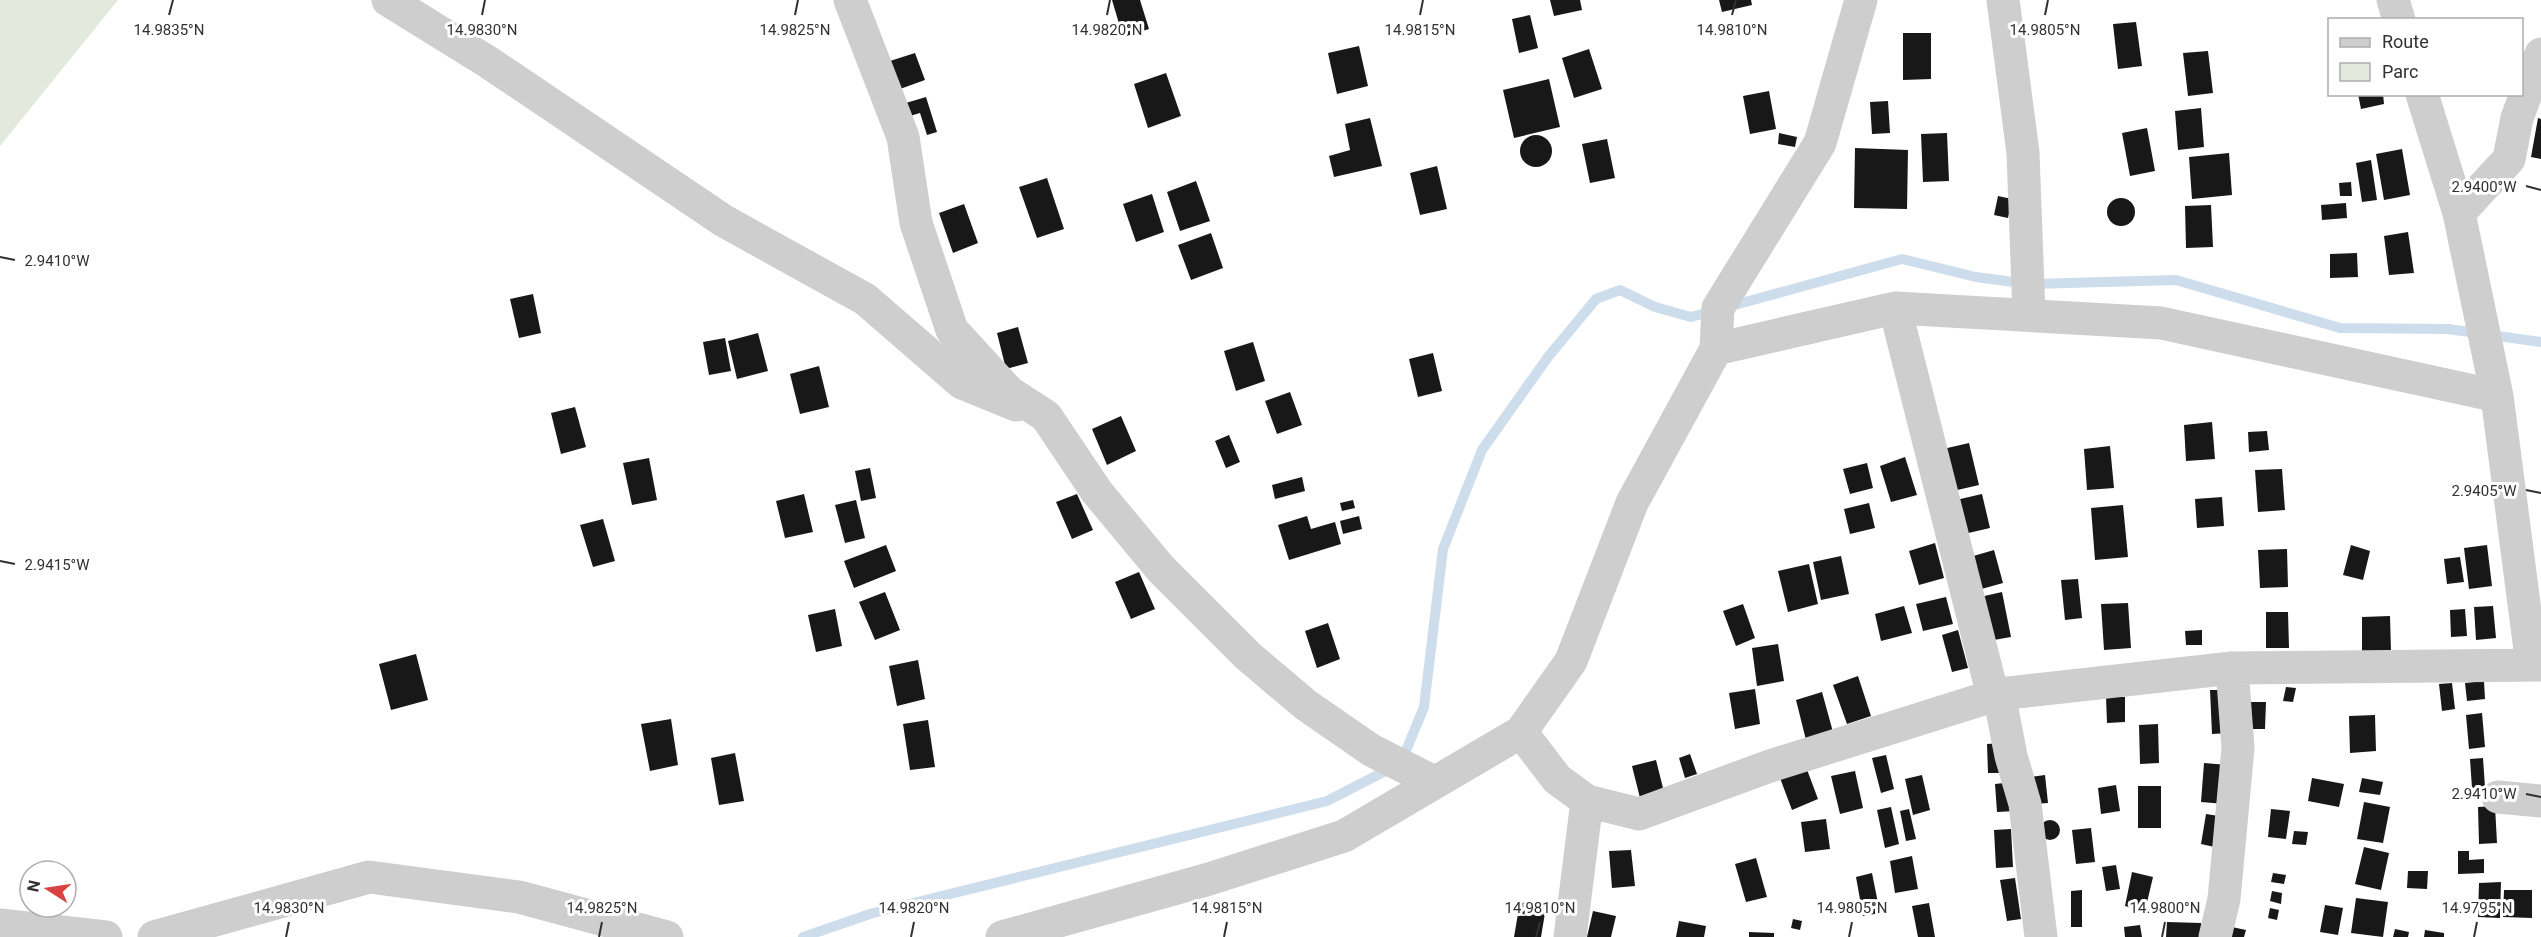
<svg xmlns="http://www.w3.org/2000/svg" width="2541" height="937" font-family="Roboto,sans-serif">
	<rect width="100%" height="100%" fill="#fff"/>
	<path fill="#e3e9dd" d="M0,0h118l-118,146z"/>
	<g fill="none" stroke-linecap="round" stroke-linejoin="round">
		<path stroke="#ceddeb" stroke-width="10" d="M803,937l70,-24 454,-112 74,-38 23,-56 19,-158 39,-99 66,-93 48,-58 24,-9 35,17 36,10 211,-58 74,18 53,7 147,-4 164,48 108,1 93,13"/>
	</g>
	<path fill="#181818" d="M1112,0h28l9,29 -26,8z
		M1550,0h30l2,10 -28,6z
		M1719,0h32l1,5 -30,7z
		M1530,15l8,33 -19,5 -7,-34z
		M2136,22l6,44 -24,3 -5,-45z
		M1903,33h28v46l-28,1z
		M1359,46l9,40 -31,8 -9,-41z
		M1589,49l13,40 -28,9 -12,-40z
		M2208,51l5,42 -25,3 -5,-43z
		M915,53l10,27 -25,9 -10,-28z
		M1166,73l15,43 -33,12 -14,-44z
		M1549,79l11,48 -46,11 -11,-48z
		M1769,91l7,38 -26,5 -7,-38z
		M2358,94h25l1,10 -23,5z
		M926,97l11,35 -10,3 -7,-22 -17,5 -4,-13z
		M1888,101l2,32 -18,1 -2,-32z
		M2201,108l3,39 -26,3 -3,-39z
		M1370,118l12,48 -48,11 -5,-21 21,-6 -5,-26z
		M2538,118l3,1v40l-10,-2z
		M2147,128l8,43 -25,5 -8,-43z
		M1779,133l18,4 -2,10 -17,-3z
		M1947,133l2,48 -26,1 -2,-48z
		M1520 151a16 16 0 1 1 32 0a16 16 0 1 1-32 0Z
		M1607,139l8,39 -25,5 -8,-39z
		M1855,148l53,2 -1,59 -53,-1z
		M2402,149l8,46 -26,5 -8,-46z
		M2229,153l3,42 -40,4 -3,-42z
		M2371,160l6,40 -15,2 -6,-39z
		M1437,166l10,43 -27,6 -10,-42z
		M1047,178l17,51 -27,9 -18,-51z
		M1196,181l14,40 -30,10 -13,-39z
		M2351,182l1,14h-12l-1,-13z
		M1152,194l12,38 -28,10 -13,-38z
		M1998,196l14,3 -4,19 -14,-3z
		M2107 212a14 14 0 1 1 28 0a14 14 0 1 1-28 0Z
		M2346,203l1,15 -25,2 -1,-15z
		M964,204l14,39 -25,10 -14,-40z
		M2211,205l2,42 -27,1 -1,-42z
		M2408,232l6,41 -25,2 -5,-39z
		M1211,233l12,35 -32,12 -13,-35z
		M2357,253l1,24 -28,1v-24z
		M533,294l8,39 -22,5 -9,-39z
		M1018,327l10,36 -22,6 -9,-36z
		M758,333l10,38 -31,8 -9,-38z
		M725,338l6,33 -22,4 -6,-33z
		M1253,342l12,39 -29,10 -12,-40z
		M1433,353l9,38 -24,6 -9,-38z
		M819,366l10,41 -29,7 -10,-40z
		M1290,392l12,33 -25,9 -12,-33z
		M575,407l11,40 -25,7 -10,-41z
		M1121,416l15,35 -29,14 -15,-36z
		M2212,422l3,37 -29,2 -2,-36z
		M2267,431l2,19 -20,2 -1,-20z
		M1229,435l11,27 -14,6 -11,-27z
		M1969,443l10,42 -26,6 -10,-42z
		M2110,446l4,42 -27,2 -3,-41z
		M1905,457l12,38 -26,7 -11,-36z
		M649,458l8,42 -25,5 -9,-42z
		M1867,463l6,25 -23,6 -7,-25z
		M870,468l6,30 -15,3 -6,-30z
		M2282,469l3,41 -27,2 -3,-42z
		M1302,477l3,14 -30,8 -3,-14z
		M804,494l9,38 -28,6 -9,-37z
		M1077,494l16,36 -21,9 -16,-37z
		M1982,494l8,34 -26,6 -8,-34z
		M2222,497l2,29 -27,2 -2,-29z
		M856,500l9,38 -20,5 -10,-38z
		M1353,500l2,8 -13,3 -2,-8z
		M1869,503l6,25 -25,6 -6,-25z
		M2123,505l5,52 -33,3 -4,-52z
		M1307,516l4,13 24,-7 6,22 -52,16 -11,-35z
		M1359,516l3,13 -19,5 -3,-13z
		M603,519l12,42 -22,6 -13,-42z
		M1935,543l9,35 -25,7 -10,-34z
		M886,545l10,26 -42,17 -10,-27z
		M2351,545l19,6 -7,29 -20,-5z
		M2487,545l5,41 -23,3 -5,-41z
		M2287,549l1,38 -28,1 -2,-38z
		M1994,550l9,33 -25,7 -8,-33z
		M1841,556l8,38 -28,6 -8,-38z
		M2460,557l4,25 -17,2 -3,-25z
		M1809,564l9,40 -30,8 -10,-41z
		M1139,572l16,37 -24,10 -16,-37z
		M2078,579l4,39 -17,2 -4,-40z
		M885,592l15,38 -25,10 -16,-38z
		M2002,592l9,45 -23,4 -8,-44z
		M1946,597l7,27 -30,7 -7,-27z
		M2128,603l3,45 -27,2 -3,-46z
		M1743,604l12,34 -19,8 -13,-35z
		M1904,606l8,27 -31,8 -6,-27z
		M2493,606l3,32 -20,2 -2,-33z
		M835,609l7,37 -26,6 -8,-37z
		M2465,609l2,27 -16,1 -1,-27z
		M2266,612h22l1,36h-23z
		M2390,616l1,36 -29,1v-36z
		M1328,623l12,36 -23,9 -12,-37z
		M1958,630l10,38 -16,4 -10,-37z
		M2202,630v15h-16l-1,-14z
		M1778,644l6,37 -27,5 -5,-38z
		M416,654l12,46 -37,10 -12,-46z
		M918,660l7,39 -28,7 -8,-40z
		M1858,676l13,40 -24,8 -14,-39z
		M2484,681l1,18 -18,2 -2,-18z
		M2452,683l3,26 -13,2 -3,-27z
		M2286,687l10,1 -3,14 -10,-1z
		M1755,689l5,35 -25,5 -6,-36z
		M2210,690h17l2,43 -17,1z
		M1822,692l11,40 -27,8 -10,-40z
		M2106,697h19v25l-18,1z
		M2250,702h16l-1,27h-15z
		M2482,713l3,34 -16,2 -3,-34z
		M2375,715l1,36 -26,2 -1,-37z
		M671,719l7,46 -28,6 -9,-47z
		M928,720l7,47 -25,3 -7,-46z
		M2158,724l1,39 -19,1 -1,-39z
		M2001,743l1,30h-14l-1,-29z
		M735,753l9,48 -25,4 -8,-47z
		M1690,754l7,20 -12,4 -6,-20z
		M1886,755l8,34 -13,4 -9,-35z
		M2483,758l2,29 -13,1 -2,-29z
		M1656,760l9,36 -24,6 -9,-36z
		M2204,763l24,2 -3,39 -24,-2z
		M1806,767l12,32 -26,11 -12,-32z
		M1855,771l8,37 -23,6 -9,-38z
		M1922,775l8,35 -17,5 -8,-36z
		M2045,775l3,28 -14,1 -3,-27z
		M2312,778l32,6 -5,23 -31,-6z
		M2362,778l21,4 -3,13 -21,-3z
		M2013,782l2,29 -18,1 -2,-28z
		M2116,785l4,26 -19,3 -3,-26z
		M2138,786h23v42h-23z
		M2364,802l26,5 -7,36 -26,-4z
		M2495,806l2,37 -18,1 -1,-37z
		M1891,807l8,37 -14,4 -8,-38z
		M1909,809l7,30 -10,2 -6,-30z
		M2271,809l19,2 -4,28 -18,-2z
		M2206,814l19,3 -6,31 -18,-4z
		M1826,819l4,30 -25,3 -4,-30z
		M2040 830a10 10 0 1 1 20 0a10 10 0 1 1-20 0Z
		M2091,828l4,34 -19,2 -4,-34z
		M2011,829l2,38 -17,1 -2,-38z
		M2294,831l14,1 -2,13 -14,-1z
		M2364,847l25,6 -8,37 -26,-6z
		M1631,850l4,36 -23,2 -3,-37z
		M2458,851h11v9l15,-1v14l-26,1z
		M1912,856l6,33 -23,4 -5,-32z
		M1756,858l11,39 -21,5 -11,-38z
		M2116,865l4,24 -14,2 -4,-24z
		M2408,871h20l-1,18 -20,-1z
		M2132,872l21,5 -8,34 -20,-5z
		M1872,873l8,40 -17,3 -7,-39z
		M2273,873l13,2 -2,9 -13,-2z
		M2015,878l6,41 -14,2 -7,-41z
		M2501,882l-1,36 -22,-1 1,-34z
		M2082,890v37h-11v-36z
		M2504,890h28v28l-29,-1z
		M2272,891l10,2 -1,11 -11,-3z
		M2356,898l32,4 -5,35 -32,-4z
		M1520,902l26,5 -5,30h-27z
		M1929,903l6,34h-17l-6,-31z
		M2325,905l18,3 -5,27 -18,-3z
		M2270,908l9,2 -2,10 -9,-2z
		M1593,911l23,5 -5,21h-24z
		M1793,919l9,2 -2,9 -9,-2z
		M1679,921l27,5 -2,11h-28z
		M2167,922l34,1v14h-35z
		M2140,925l2,12h-17l-1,-10z
		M2232,927l14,3 -2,7h-14z
		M2395,929l14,3 -1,5h-15z
		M2425,930l19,3v4h-20z
		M1749,932l25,1v4h-25z"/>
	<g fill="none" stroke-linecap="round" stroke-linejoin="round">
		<path stroke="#cecece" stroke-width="33" d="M388,0l100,62 236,159 141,78 97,84 54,22
			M850,0l53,137 13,86 36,107 57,62 37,24 51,76 64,77 87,87 58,49 65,45 63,32
			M2003,0l20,153 6,162
			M2393,0l6,20
			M2422,94l37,119 38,183 35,269
			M2459,213l50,-54 8,-41 24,-64
			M1895,308l98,388
			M1716,349l179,-41 266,15 336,73
			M1999,694l12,62 14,48 16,133
			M1521,732l36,47 30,22 52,13 131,-48 229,-72 233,-26 309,-3
			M2498,797l43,4
			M0,925l106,12
			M154,937l215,-60 150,20 148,40
			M1002,937l207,-58 135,-43 177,-104 50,-71 61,-158 84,-154 2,-41 102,-165 41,-143
			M1570,937l17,-136
			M2215,937l9,-38 14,-151 -6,-80"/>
	</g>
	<path fill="none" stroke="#313131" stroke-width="2" d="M169,15l4,-15M482,15l3,-15M795,15l3,-15M1107,15l3,-15M1420,15l3,-15M1732,15l4,-15M2045,15l3,-15M2526,186l15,4M0,257l15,3M2526,490l15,3M0,561l15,3M2526,794l15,3M286,937l3,-15M599,937l3,-15M911,937l3,-15M1224,937l3,-15M1536,937l4,-15M1849,937l3,-15M2162,937l3,-15M2474,937l3,-15"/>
	<g font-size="15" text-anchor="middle" fill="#313131" stroke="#fff" stroke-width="6" stroke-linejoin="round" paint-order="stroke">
		<text x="169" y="35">14.9835°N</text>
		<text x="482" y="35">14.9830°N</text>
		<text x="795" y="35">14.9825°N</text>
		<text x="1107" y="35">14.9820°N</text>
		<text x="1420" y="35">14.9815°N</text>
		<text x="1732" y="35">14.9810°N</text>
		<text x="2045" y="35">14.9805°N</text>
		<text x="2484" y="192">2.9400°W</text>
		<text x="57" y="266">2.9410°W</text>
		<text x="2484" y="496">2.9405°W</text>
		<text x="57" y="570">2.9415°W</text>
		<text x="2484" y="799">2.9410°W</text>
		<text x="289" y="913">14.9830°N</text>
		<text x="602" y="913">14.9825°N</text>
		<text x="914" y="913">14.9820°N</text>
		<text x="1227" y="913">14.9815°N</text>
		<text x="1540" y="913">14.9810°N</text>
		<text x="1852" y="913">14.9805°N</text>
		<text x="2165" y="913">14.9800°N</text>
		<text x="2477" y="913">14.9795°N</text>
	</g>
	<rect x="2328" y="18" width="195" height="78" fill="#ffffff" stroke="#adadad" stroke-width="1.5"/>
	<rect x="2340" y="38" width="30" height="9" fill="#cecece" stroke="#adadad" stroke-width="1.5"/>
	<text x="2382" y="48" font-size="18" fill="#313131">Route</text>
	<rect x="2340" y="63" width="30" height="18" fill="#e3e9dd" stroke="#adadad" stroke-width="1.5"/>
	<text x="2382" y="78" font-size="18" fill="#313131">Parc</text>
	<g transform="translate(48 889) rotate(282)"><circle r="28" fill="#ffffff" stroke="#adadad" stroke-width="1.5"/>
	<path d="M0-4.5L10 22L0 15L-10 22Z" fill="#d94242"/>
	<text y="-9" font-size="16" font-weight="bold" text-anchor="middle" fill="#313131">N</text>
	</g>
</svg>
